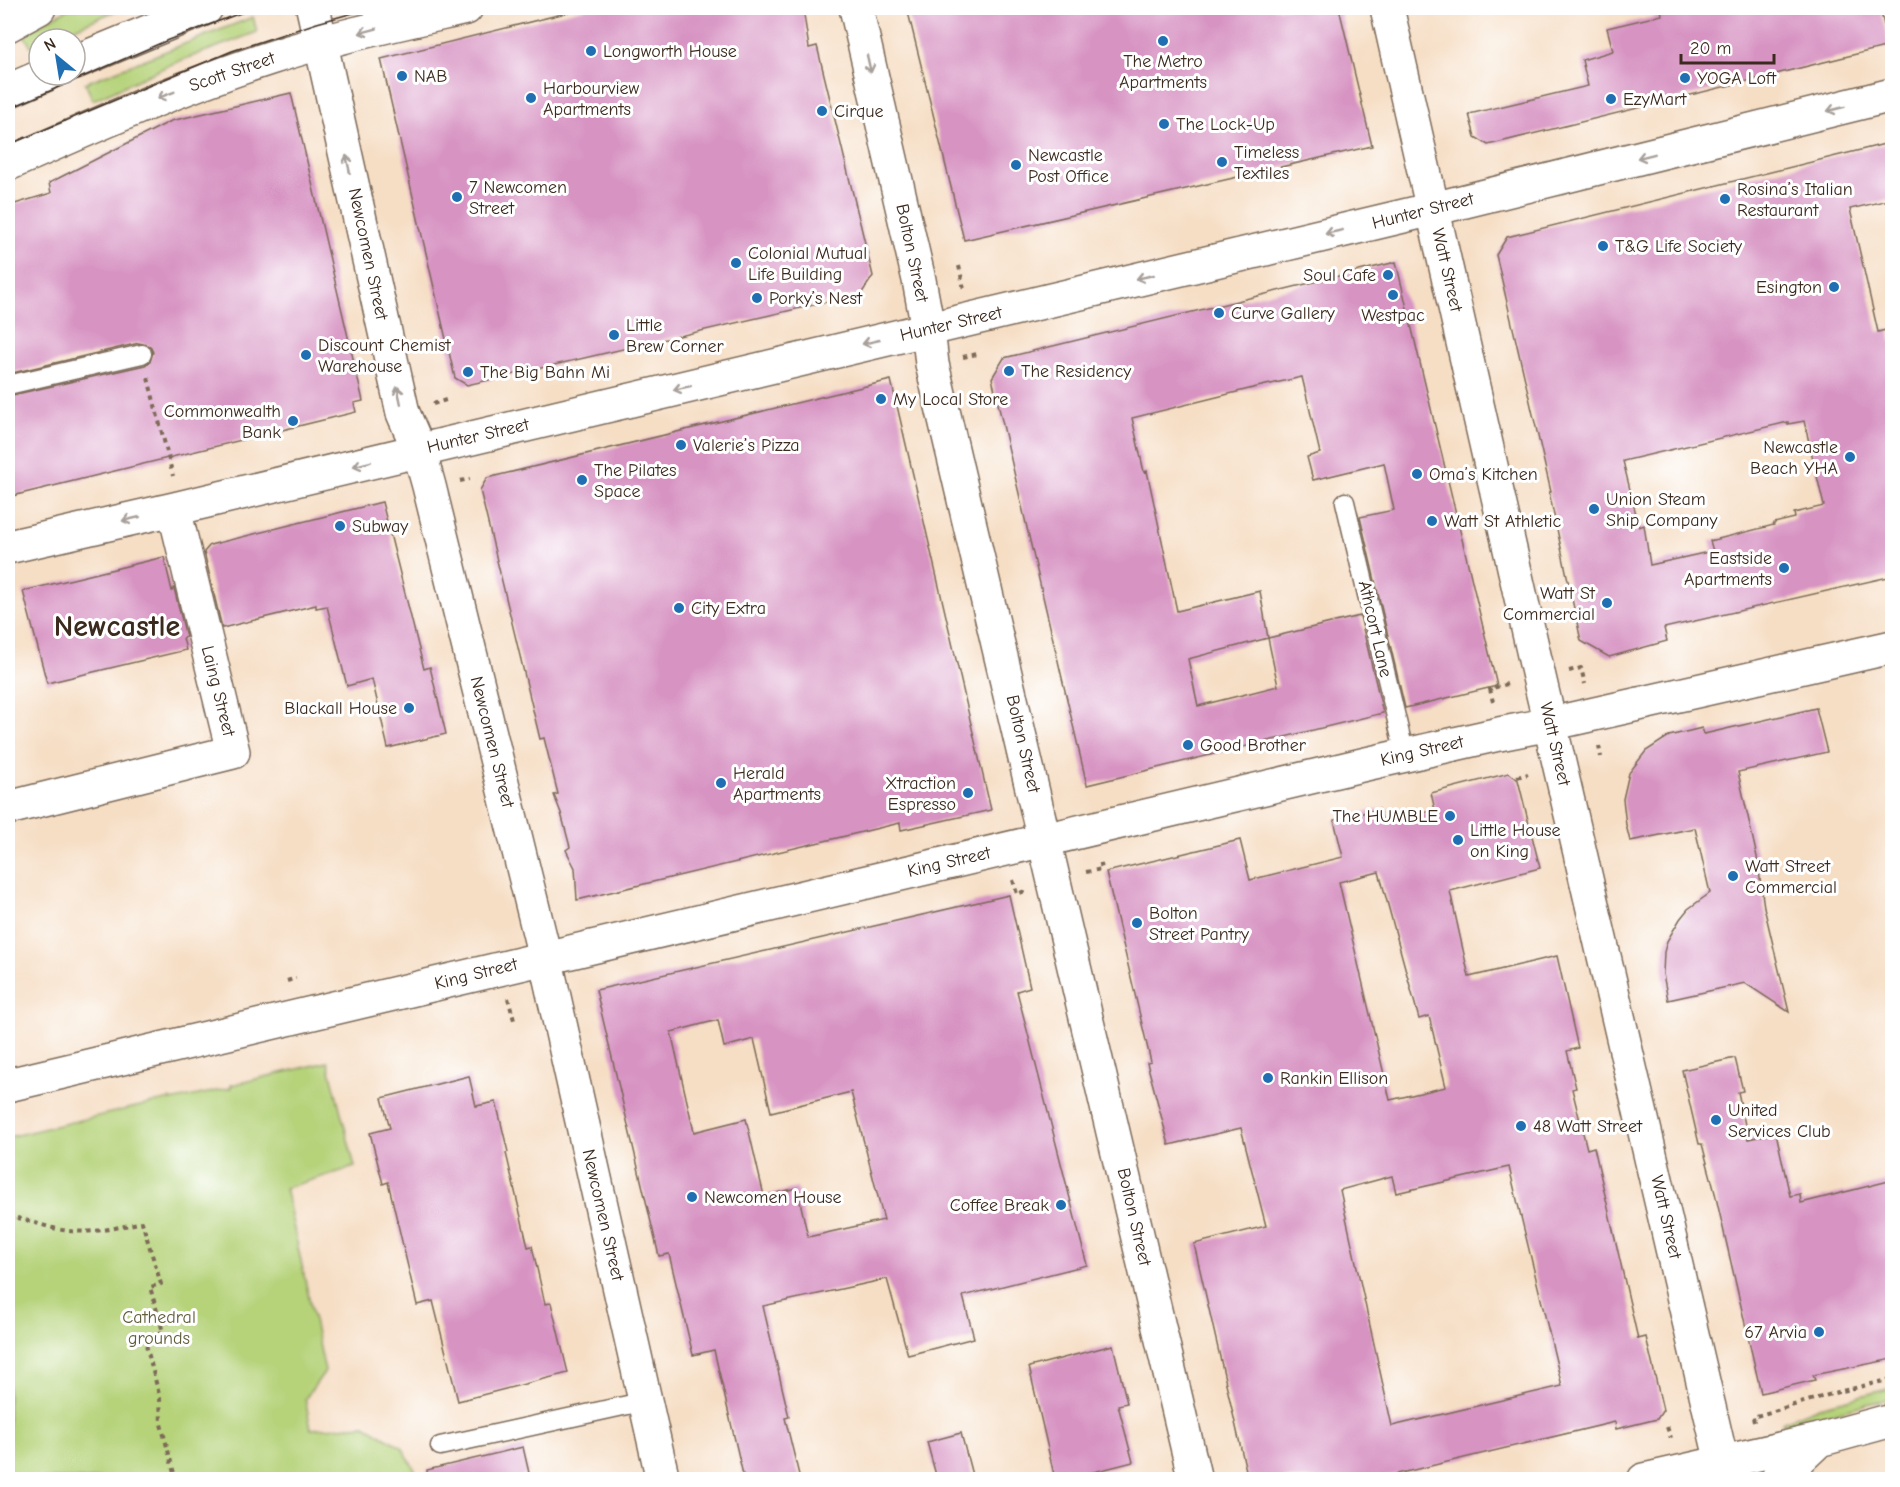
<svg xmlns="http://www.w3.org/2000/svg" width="1900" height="1487" font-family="'Comic Neue',sans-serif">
	<rect width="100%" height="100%" fill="#fff"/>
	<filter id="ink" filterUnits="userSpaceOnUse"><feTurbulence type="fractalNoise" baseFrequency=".0167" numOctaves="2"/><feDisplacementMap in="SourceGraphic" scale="12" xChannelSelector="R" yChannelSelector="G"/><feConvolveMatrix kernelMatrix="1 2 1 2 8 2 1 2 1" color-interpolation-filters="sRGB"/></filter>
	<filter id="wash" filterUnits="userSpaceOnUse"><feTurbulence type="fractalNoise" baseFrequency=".008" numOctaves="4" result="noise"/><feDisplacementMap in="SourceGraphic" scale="24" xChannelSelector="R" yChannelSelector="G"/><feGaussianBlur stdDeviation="1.35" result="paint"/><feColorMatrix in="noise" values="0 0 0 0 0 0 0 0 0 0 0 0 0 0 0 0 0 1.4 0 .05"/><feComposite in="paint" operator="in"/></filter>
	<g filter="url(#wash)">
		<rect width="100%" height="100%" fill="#f6dec5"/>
		<path fill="#b6d37a" stroke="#787e4c" stroke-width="1.5" d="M70,8h52l-73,31h-10v5l-8,3 -8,-14z
			M253,17l4,15 -85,32 -79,36 -8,-17z
			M328,1062l27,105 -70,21 40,183 -20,28 6,30 54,-4 37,22 14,25 1,7h-409v-342l162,-38 1,2 60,-13v-3z
			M1892,1388v10l-109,27 -1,-3 42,-17z"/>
		<g id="blocks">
			<path fill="#d793c2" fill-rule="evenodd" d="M586,8h217l6,40 8,-2 56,230 -12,18 -394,91 -12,-7 -74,-319z
				M907,8h432l33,138 -408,94z
				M1661,8h219l9,38 -401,99 -13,-8 -6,-23 119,-28 -6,-26 31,-9 -6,-23 55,-13z
				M291,93l72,308 -9,2 2,9 -348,85v-101l137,-31 5,-3 3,-10 -3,-6 -11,-3 -131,31v-168l43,-13 -2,-10 122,-62z
				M1893,142v57l-43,10 28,123 11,-3 4,18v229l-229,52 3,13 -58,16 -28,-16 -32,-149h2l-55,-237 11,-18zM1804,421l20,85 -30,7 1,5 -21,5v2l-64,16 3,10 -63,14 -6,-40 -5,2 -16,-66 165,-39v2z
				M1396,262l101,424 -92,22 -45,-191 34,-7 -10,-47 -71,17 -6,-23 13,-4 -18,-76 -45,10 -125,31 12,54 3,-1 30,140 83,-20 8,47 92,-22 23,97 -296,72 -95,-407 12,-20zM1268,638l10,48 -80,20 -10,-47z
				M891,380l100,430 -90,20 -1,-7 -323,77 -2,-32 -9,-18 4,-3 -9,-34 -7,-18 4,-1 -14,-56 -4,1 -60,-249 7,-12z
				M382,502l42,167 6,-2 16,67 -58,14 -16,-69 -25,7 -20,-80 -11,2v-3l-94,23 -18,-76 6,-7z
				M164,557l8,34 2,-3 12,49 -3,1 3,12 -139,33 -24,-92z
				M1816,708l11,44 -89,20 19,85 7,50 25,105 -44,-29 -77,17 -5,-26 1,-22 3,-11 13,-22 8,-10 22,-16 -15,-65 -65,13 -4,-16 -3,-26 6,-26 17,-22 23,-15 33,-8 2,6z
				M1509,773l9,7 22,88 -90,23 19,86 88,-21 21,92 -11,3 9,37 -4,1 15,60 7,-2 44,192 8,-2 17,73 -6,9 -41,10 -1,-7 -239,57h-128l-54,-235 72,-18 -25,-98 -72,17 -22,-82 4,-1 -45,-190 134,-32 10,40 93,-23 -9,-37 45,-11 4,13 52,-12 -4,-17zM1379,872l40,147 10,-3 17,71 -56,13 -51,-218zM1509,1167l53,219 -170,40 -52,-236 52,-14 4,17z
				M1009,895l21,92 -13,4 70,274 -124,31 11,42 -66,17 -21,-76 -124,27 26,111 -4,1 15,61h-56l-30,-129 -21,5 -24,-101 -10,2 -63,-266zM718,1020l6,27 30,-8 17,73 80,-20 33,128 -76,17 -11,-49 -33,8 -18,-77 -52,13 -23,-100z
				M1735,1058l8,33 -5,1 10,47 28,-6 14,63 10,-2 1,9 92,-23v179l-80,16 2,5 -54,13 -46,-200 -13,-49h-3l-17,-74z
				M469,1076l7,30 20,-4 12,50 -2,1 22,94 4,-1 13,58 6,-1 17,70 -110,28 -25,-100 -16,4 -29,-123 -5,2 -13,-51 20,-5 -8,-30z
				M1113,1345l14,58 -9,2 15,57 -67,17h-11l-26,-112z
				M961,1433l12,46h-36l-10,-37z
				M523,1447l6,26 -8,2 2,4h-95l-1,-9z"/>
		</g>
	</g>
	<g filter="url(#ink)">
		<use href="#blocks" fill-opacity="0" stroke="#7c6958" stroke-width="1.5"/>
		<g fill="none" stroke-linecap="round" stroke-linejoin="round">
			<g stroke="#7c6958" stroke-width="21">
				<path id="lane" d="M8,385l134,-31
					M1345,502l60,253
					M440,1446l206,-45"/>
			</g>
			<g stroke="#7c6958" stroke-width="36">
				<path id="street" d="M313,8l90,405 16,37 10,36 116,471 118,523
					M856,8l63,272 9,49 4,35 263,1116
					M8,25l31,-17
					M8,547l166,-38 1259,-300 459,-114
					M1550,724l342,-77
					M8,808l225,-56 -59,-243
					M1644,1480l79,-18"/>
			</g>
			<g stroke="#7c6958" stroke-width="36">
				<path id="secondary" d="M1387,8l152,669 187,803
					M75,62l131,-54
					M8,91l37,-16
					M8,164c86,-38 172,-77 262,-106 64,-21 130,-35 196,-50
					M8,1085l1358,-321 133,-30 51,-10
					M1723,1462l96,-22 73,-20
					M1777,1480l41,-39"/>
			</g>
			<path stroke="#7c6958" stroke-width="4" stroke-dasharray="4.5 4.5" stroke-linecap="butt" d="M959,266l5,23
				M963,357l14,-3
				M148,378l25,98
				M433,404l16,-5
				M460,481l10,-2
				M1569,671l12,-3 4,16
				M1493,702l-3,-13 17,-5
				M1599,746l2,11
				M1517,777l11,-3
				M1086,872l16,-3 -2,-9
				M1013,880l4,14 8,-3
				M287,981l9,-3
				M508,998l6,22
				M8,1216c17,3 29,8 45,12 31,8 59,1 89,-6l19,62 -11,3 13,45 -19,5 16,61 1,26 14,53
				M1754,1422l-1,-5 85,-25 54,-13
				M1667,1427l4,11"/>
			<use href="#lane" stroke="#fff" stroke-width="18"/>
			<use href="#street" stroke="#fff" stroke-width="33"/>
			<use href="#secondary" stroke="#fff" stroke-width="33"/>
			<path stroke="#3b2a1e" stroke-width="1.5" d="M8,109l160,-69 86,-32
				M8,145l224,-94 85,-28 54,-15"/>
		</g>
		<defs><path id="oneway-shaft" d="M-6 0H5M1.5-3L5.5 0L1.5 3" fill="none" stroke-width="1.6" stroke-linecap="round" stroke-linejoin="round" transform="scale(1.5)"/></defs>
		<g stroke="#a79f9a">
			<use href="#oneway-shaft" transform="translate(368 31) rotate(165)"/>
			<use href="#oneway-shaft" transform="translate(869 64) rotate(77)"/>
			<use href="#oneway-shaft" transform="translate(166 95) rotate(159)"/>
			<use href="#oneway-shaft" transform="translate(1836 109) rotate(166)"/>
			<use href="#oneway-shaft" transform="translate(1646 156) rotate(166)"/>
			<use href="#oneway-shaft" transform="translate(348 164) rotate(-102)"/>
			<use href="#oneway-shaft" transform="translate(1334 232) rotate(167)"/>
			<use href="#oneway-shaft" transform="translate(1145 277) rotate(167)"/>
			<use href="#oneway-shaft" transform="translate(871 342) rotate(167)"/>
			<use href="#oneway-shaft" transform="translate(682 388) rotate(167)"/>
			<use href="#oneway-shaft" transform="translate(399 395) rotate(-102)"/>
			<use href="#oneway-shaft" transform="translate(362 464) rotate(166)"/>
			<use href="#oneway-shaft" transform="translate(131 519) rotate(167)"/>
		</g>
	</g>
	<g fill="#1f6fb2" stroke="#fff" stroke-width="2">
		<circle cx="1163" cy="41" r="6"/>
		<circle cx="591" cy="51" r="6"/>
		<circle cx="402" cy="76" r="6"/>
		<circle cx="1685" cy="78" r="6"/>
		<circle cx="531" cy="98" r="6"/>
		<circle cx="1611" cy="99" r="6"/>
		<circle cx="822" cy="111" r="6"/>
		<circle cx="1164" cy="124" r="6"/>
		<circle cx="1222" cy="162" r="6"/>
		<circle cx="1016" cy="165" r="6"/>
		<circle cx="457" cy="197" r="6"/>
		<circle cx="1725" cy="199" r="6"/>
		<circle cx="1603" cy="246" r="6"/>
		<circle cx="736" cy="263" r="6"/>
		<circle cx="1388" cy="275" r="6"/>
		<circle cx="1834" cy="287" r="6"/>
		<circle cx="1393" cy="295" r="6"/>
		<circle cx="757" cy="298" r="6"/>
		<circle cx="1219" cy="313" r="6"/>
		<circle cx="614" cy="335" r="6"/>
		<circle cx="306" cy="355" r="6"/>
		<circle cx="1009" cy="371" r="6"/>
		<circle cx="468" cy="372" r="6"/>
		<circle cx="881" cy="399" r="6"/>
		<circle cx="293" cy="421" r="6"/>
		<circle cx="681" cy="445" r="6"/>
		<circle cx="1850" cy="457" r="6"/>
		<circle cx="1417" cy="474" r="6"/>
		<circle cx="582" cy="480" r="6"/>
		<circle cx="1594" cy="509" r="6"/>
		<circle cx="1432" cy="521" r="6"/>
		<circle cx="340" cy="526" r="6"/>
		<circle cx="1784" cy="568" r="6"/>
		<circle cx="1607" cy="603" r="6"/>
		<circle cx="679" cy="608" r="6"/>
		<circle cx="409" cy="708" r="6"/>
		<circle cx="1188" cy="745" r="6"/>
		<circle cx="721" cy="783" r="6"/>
		<circle cx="968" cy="793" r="6"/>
		<circle cx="1450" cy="816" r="6"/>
		<circle cx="1458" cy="840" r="6"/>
		<circle cx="1733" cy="876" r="6"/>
		<circle cx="1137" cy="923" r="6"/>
		<circle cx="1268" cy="1078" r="6"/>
		<circle cx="1716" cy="1120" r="6"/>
		<circle cx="1521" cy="1126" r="6"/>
		<circle cx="692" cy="1197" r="6"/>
		<circle cx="1061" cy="1205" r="6"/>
		<circle cx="1819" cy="1332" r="6"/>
	</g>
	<g text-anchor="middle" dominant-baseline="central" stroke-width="6" stroke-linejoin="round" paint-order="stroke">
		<g font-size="18" fill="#3b2a1e" stroke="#fff" text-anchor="start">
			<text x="603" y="51">Longworth House</text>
			<text x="1163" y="61" text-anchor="middle">The Metro<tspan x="1163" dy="21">Apartments</tspan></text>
			<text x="414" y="76">NAB</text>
			<text x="1697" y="78">YOGA Loft</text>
			<text x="543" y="88">Harbourview<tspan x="543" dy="21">Apartments</tspan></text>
			<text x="1623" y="99">EzyMart</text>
			<text x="834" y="111">Cirque</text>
			<text x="1176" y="124">The Lock-Up</text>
			<text x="1234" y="152">Timeless<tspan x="1234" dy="21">Textiles</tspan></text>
			<text x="1028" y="155">Newcastle<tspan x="1028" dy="21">Post Office</tspan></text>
			<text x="469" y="187">7 Newcomen<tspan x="469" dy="21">Street</tspan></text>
			<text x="1737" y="189">Rosina’s Italian<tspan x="1737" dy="21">Restaurant</tspan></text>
			<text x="1615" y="246">T&amp;G Life Society</text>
			<text x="748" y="253">Colonial Mutual<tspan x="748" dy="21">Life Building</tspan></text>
			<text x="1376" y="275" text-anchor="end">Soul Cafe</text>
			<text x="1822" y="287" text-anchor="end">Esington</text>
			<text x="769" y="298">Porky’s Nest</text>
			<text x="1231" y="313">Curve Gallery</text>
			<text x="1393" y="315" text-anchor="middle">Westpac</text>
			<text x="626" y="325">Little<tspan x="626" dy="21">Brew Corner</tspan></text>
			<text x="318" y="345">Discount Chemist<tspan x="318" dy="21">Warehouse</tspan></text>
			<text x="1021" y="371">The Residency</text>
			<text x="480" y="372">The Big Bahn Mi</text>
			<text x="893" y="399">My Local Store</text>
			<text x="281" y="411" text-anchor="end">Commonwealth<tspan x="281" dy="21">Bank</tspan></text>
			<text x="693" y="445">Valerie’s Pizza</text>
			<text x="1838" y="447" text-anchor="end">Newcastle<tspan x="1838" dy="21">Beach YHA</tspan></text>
			<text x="594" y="470">The Pilates<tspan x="594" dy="21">Space</tspan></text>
			<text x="1429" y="474">Oma’s Kitchen</text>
			<text x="1606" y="499">Union Steam<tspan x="1606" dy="21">Ship Company</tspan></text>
			<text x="1444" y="521">Watt St Athletic</text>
			<text x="352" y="526">Subway</text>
			<text x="1772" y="558" text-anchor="end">Eastside<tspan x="1772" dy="21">Apartments</tspan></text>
			<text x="1595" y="593" text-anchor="end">Watt St<tspan x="1595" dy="21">Commercial</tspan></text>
			<text x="691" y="608">City Extra</text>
			<text x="397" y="708" text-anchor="end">Blackall House</text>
			<text x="1200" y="745">Good Brother</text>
			<text x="733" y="773">Herald<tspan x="733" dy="21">Apartments</tspan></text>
			<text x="956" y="783" text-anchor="end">Xtraction<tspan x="956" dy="21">Espresso</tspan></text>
			<text x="1438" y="816" text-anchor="end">The HUMBLE</text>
			<text x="1470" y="830">Little House<tspan x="1470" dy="21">on King</tspan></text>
			<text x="1745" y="866">Watt Street<tspan x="1745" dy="21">Commercial</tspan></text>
			<text x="1149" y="913">Bolton<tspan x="1149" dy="21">Street Pantry</tspan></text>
			<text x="1280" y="1078">Rankin Ellison</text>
			<text x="1728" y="1110">United<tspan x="1728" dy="21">Services Club</tspan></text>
			<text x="1533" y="1126">48 Watt Street</text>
			<text x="704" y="1197">Newcomen House</text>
			<text x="1049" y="1205" text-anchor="end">Coffee Break</text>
			<text x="1807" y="1332" text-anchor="end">67 Arvia</text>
		</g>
		<g font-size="18" fill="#3b2a1e" stroke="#fff">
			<text transform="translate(232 72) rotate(-19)">Scott Street</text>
			<text transform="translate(1423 211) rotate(-14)">Hunter Street</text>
			<text transform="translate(912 253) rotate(78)">Bolton Street</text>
			<text transform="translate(368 254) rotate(78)">Newcomen Street</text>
			<text transform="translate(1447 270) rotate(77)">Watt Street</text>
			<text transform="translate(951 324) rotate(-13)">Hunter Street</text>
			<text transform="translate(478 436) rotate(-13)">Hunter Street</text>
			<text transform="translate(1375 629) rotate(77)">Athcort Lane</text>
			<text transform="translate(218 691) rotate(76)">Laing Street</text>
			<text transform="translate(492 742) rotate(76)">Newcomen Street</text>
			<text transform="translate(1023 744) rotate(77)">Bolton Street</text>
			<text transform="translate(1555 744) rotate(77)">Watt Street</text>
			<text transform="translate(1422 751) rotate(-13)">King Street</text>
			<text transform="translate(949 862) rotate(-13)">King Street</text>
			<text transform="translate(476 974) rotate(-14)">King Street</text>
			<text transform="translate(603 1215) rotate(77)">Newcomen Street</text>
			<text transform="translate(1134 1217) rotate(77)">Bolton Street</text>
			<text transform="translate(1666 1217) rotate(77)">Watt Street</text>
		</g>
		<g font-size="18" fill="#605d3a" stroke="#fff">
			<text x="159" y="1317">Cathedral<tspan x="159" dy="21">grounds</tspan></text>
		</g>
		<g font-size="30" font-weight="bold" fill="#3b2a1e" stroke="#fff">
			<text x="117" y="626">Newcastle</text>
		</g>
	</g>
	<rect width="1900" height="1487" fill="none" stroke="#fff" stroke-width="30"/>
	<g transform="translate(57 57) rotate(330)"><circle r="28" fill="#ffffff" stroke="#b1aaa5" stroke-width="1.5"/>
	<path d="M0-4.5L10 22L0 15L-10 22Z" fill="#1f6fb2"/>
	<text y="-9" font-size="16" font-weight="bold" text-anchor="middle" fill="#3b2a1e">N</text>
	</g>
	<path d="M1681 54v9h93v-9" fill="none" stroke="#3b2a1e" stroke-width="3"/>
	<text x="1690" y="54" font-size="18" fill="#3b2a1e" stroke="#ffffff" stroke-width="4.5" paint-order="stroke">20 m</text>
</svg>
